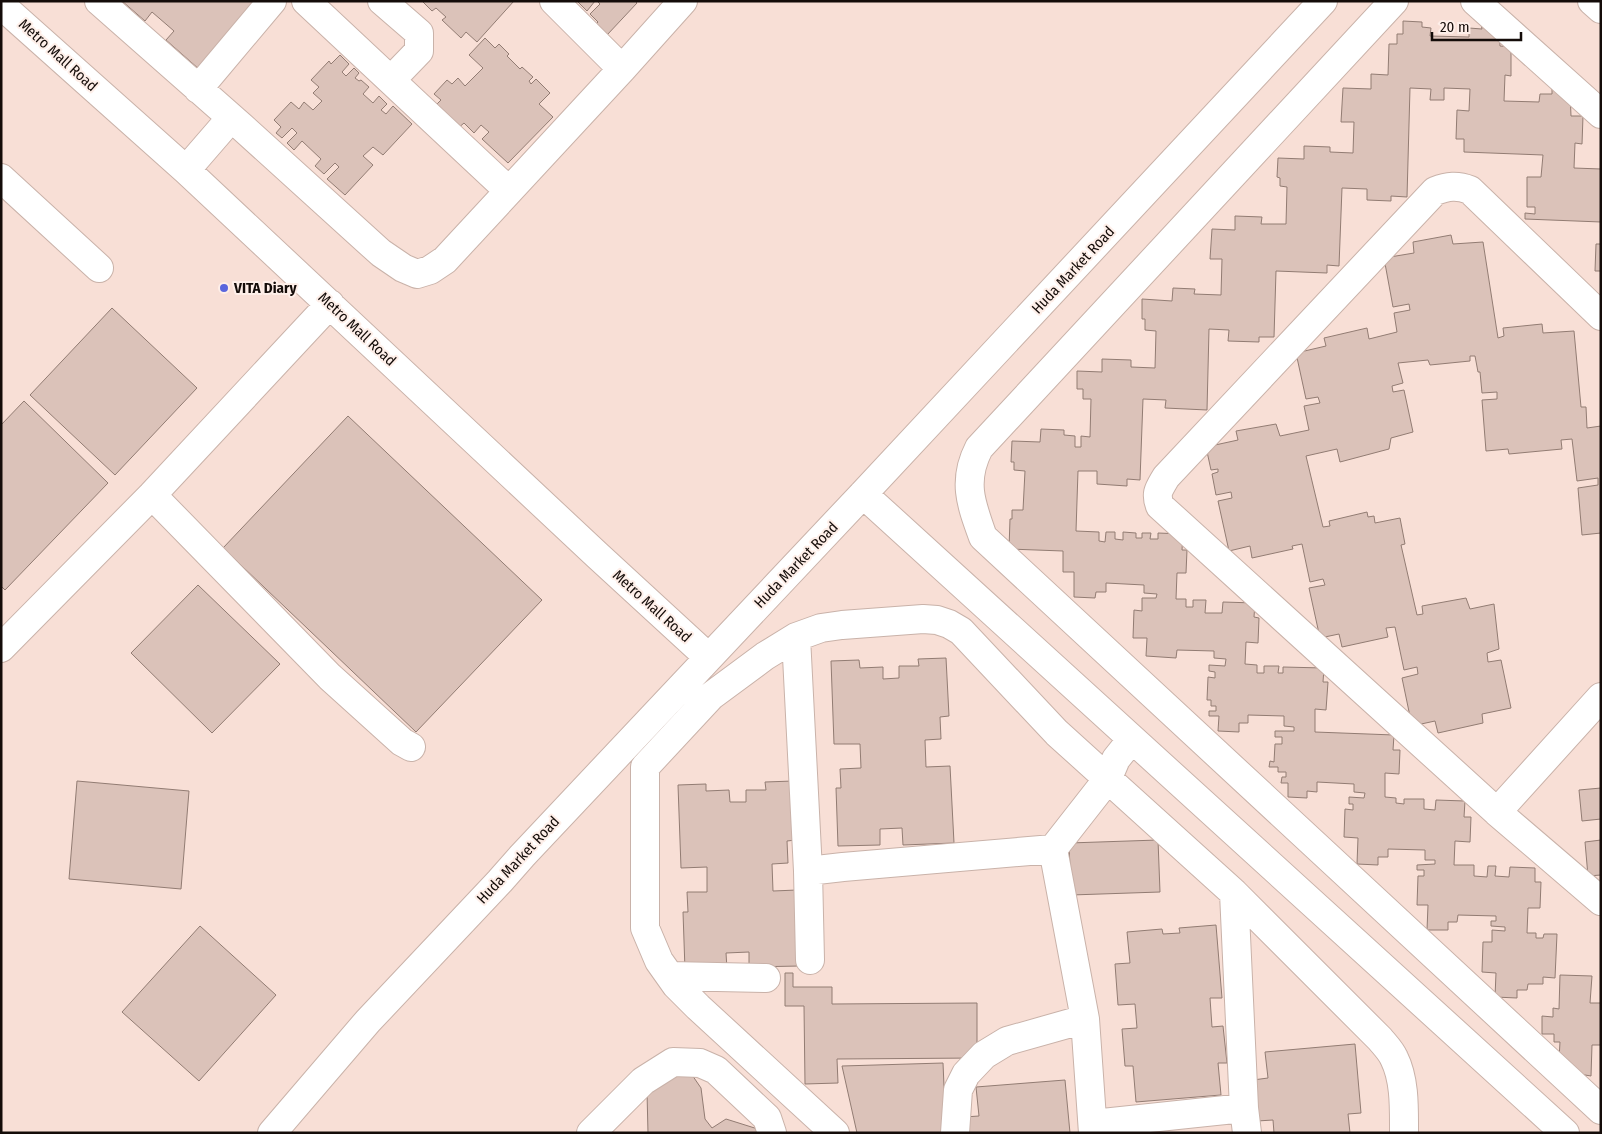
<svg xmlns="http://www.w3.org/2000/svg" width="1602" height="1134" font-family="'Fira Sans Condensed',sans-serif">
	<rect width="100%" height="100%" fill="#f8dfd6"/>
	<path fill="#dbc2b9" stroke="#927c73" d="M122,1h138l-60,69 -34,-30 8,-9 -22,-19 -7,9z
		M422,1h92l-37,41 -11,-10 -5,6 -19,-18 4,-3 -10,-9 -4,3z
		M577,1h18l-8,10z
		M597,1h38l2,2 -30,32 -11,-11 2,-2 -8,-8 10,-10z
		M1403,21l19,1v5l9,1 -1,8 39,1v-9l13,1 -1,-5 18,3 1,19 11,1v29l-6,-1 -1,26 35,1 1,-8h12v-6l18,3 1,25h12l-1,28 -7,-1 -1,25 27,1v53l-76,-3v-6l10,1v-7h-8v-30h14l2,-22 -79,-3v-13h-8l1,-29 12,1 1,-22 -26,-1v12h-14l1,-11 -21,-1 -3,109 -16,-1v5l-24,-1v-11l-25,-1 -3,78 -12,-1v8l-51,-2 -2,66h-15v5l-31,-1 1,-11 -20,-1 -2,81 -42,-2 1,-8 -23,-1 -3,81 -13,-1v7l-30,-2v-13h-19l-2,60 23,1v9l6,1 1,-10h9v7l8,1v-8l13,1v5h6v-5h9l-1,6h8v-6l25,1 -1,16h5l-1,23h-9l-1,26h10v8h7v-7h13l-1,13h17l1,-11 32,1 -1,14 5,1 -1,25 -12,-1 -1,22 12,1v8h7v-7h15l-1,7h5v-6l41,1 -1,14h5l-2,28 -11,-1v23l79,3 -1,15h7l-1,24 -14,-1v24l11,1v5l8,1v-5h20v10l11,1 1,-10 29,1 -1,16h7l-1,25 -15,-1 -1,24h20v11l13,1 1,-11h8l-1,10 14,1 1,-10 25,1v14h6l-1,26h-12l-1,25h9v5h7l1,-4h13l-2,44 -12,-1v7h-15l-1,6h-10v8l-22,-1 1,-24 -14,-1 1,-30h9v-12l13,1v-4l-14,-1v-5h5v-5l-38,-1 -1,7h-9v8h-21l1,-25h-11l1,-29h6v-6h-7v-5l18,-1v-4h-10v-10l-37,-1v8h-10v8l-21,-1 1,-26 -14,-1 1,-28 8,1v-6h-4v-7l15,1 1,-5 -11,-1v-8l-37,-2v10l-10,-1v7l-19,-1v-14h-7l1,-6h4v-5h-8v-5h-9l1,-6 4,1 1,-18h7v-7h-7v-6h19v-4l-10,-1v-10l-36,-1v8h-9v9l-21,-1 1,-15h-10v-5h7v-5h-5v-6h-4l1,-23 7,1v-6l-6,-1v-6l16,1 1,-7 -12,-1v-7l-37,-1 -1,8 -30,-2 1,-18h-14l1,-28 8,1v-13h14l1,-4 -13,-1v-8l-38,-2v9h-10l-1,6 -21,-1v-25h-11v-21l-54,-2 1,-30h2v-9h11l2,-39 -11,-1v-8h-3l1,-21 28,1 1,-13 23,1v5l11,1v11h6v-11l9,1 1,-38h-8v-10h-6v-18l25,1v-13l29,1v7l24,1 1,-37 -11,-1v-11h-3v-20l30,2 1,-13 22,1 -1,5 27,1 1,-36h-12l2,-30 23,1v-14l27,1 -1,7h25l1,-37 -7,-1v-8l-3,-1 1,-19 26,1v-13l26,1v5l23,1 1,-31h-13l2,-34 28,1v-15l17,1 1,-31h8v-10h6z
		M485,38l10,10 4,-4 10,10 -2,2 13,13 2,-2 11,10 -4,4 2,3 5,-5 14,14 -11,11 14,13 -45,46 -26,-24 7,-7 -8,-7 -7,8 -10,-10 -7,6 -23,-22 7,-7 -7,-6 13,-14 5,4 6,-6 7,8 18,-18 -14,-13z
		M340,55l9,9 -7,8 4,4 8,-8 5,5 -4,5 4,3 2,-1 8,7 -6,7 10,9 6,-7 8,8 -6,6 5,4 7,-8 19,18 -29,31 -10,-8 -10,9 10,9 -28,30 -18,-16 12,-12 -4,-4 -11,11 -9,-8 6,-7 -19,-18 -8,9 -7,-7 10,-10 -5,-5 -10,10 -6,-5 5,-6 -7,-7 17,-18 8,7 5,-7 9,8 9,-9 -9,-8 6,-6 -8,-7 18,-19 2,3z
		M1451,235l2,9 30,-2 15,96 6,-2 -1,-8 39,-4 1,9 31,-2 7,76h5l1,21 14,-2v107l-19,2 -4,-47 20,-3v-7l-21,3 -5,-42 -11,1 1,9 -53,5 -1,-5 -22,2 -4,-51 15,-1v-7l-15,1 -2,-21h-2l-3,-16h-5v5l-40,4 -2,-5 -30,3 5,20 -11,3 1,6 11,-2 9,42 -22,6 -2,11 -49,13 -3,-13 -31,7 17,71 7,-1 -1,-5 38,-9 1,5 6,-1 1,7 25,-5 5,26 -4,1 16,70 6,-1 -1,-8 44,-8 4,11 24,-5 5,45 -12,4 1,9 13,-2 10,48 -29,6 1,9 -45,10 -3,-12 -23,5 -10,-48 16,-4 -1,-7 -13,3 -9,-43 -9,1 2,9 -46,10 -3,-13 -19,4 -11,-50 16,-3 -2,-6 -13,3 -8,-38 -10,2 1,3 -41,9 -2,-12 -21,5 -11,-50 14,-3 -1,-6 -15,3 -4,-21 6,-2v-3l-7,1 -5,-23 32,-7 -2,-9 40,-7 4,12 29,-6 -5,-24 16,-3 -2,-6 -12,2 -10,-46 30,-7 -2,-8 43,-10 2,11 28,-7 -3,-19 16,-3 -1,-6 -16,3 -9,-49 30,-5 -1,-11z
		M1596,244h5v27h-6z
		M112,308l85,80 -82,87 -85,-80z
		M24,401l84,82 -103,107 -4,-4v-161z
		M348,416l194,184 -126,132 -193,-184z
		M198,585l82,79 -68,69 -81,-80z
		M946,658l3,58 -9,1 1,22 -16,1 1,27 24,-1 4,77 -51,2 -1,-17 -22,1v16l-42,1 -2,-58h5l-1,-19 21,-1 -1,-24h-26l-3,-83 28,-1 1,8 23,-1v12l16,-1v-12h20l-1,-7z
		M77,781l112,10 -8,98 -112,-10z
		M793,781l3,59 -9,1 1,22 -16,1 1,27 24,-1 3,76 -51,1v-15l-23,1 1,16 -42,1 -2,-58h5l-1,-20h20v-25l-26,1 -3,-83 28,-1v7l23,-1 1,12h16v-12h20l-1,-8z
		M1601,788v31l-19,2 -3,-31z
		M1158,840l2,52 -89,3 -2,-52z
		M1601,840v35l-13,1 -3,-34z
		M1216,925l6,73h-12l2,29 11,-1 4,37h-9l3,32 -85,7 -3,-36h-8l-3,-37 15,-1 -2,-24 -17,1 -3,-41 15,-1 -3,-31 35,-3 1,5 17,-1 -1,-5z
		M200,926l76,69 -77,86 -77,-69z
		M785,973h8v14h39v17l145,-1v55l-140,1 1,24 -33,1 -1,-78h-19z
		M1560,975l32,1 -2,27h11v42h-9l-1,31 -24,-4 -8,-13 1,-17h-6v-8h-12v-18l11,1v-9l6,1z
		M1355,1044l6,69 -13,1 2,19h-76l-1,-13 -16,1 -4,-41 15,-2 -3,-26z
		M943,1063l3,70h-89l-15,-67z
		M690,1072l11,16 4,31 7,9 14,-9 35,11v3h-113l-1,-41 14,-12z
		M1065,1080l5,53h-105l-1,-16 15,-1 -3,-29z"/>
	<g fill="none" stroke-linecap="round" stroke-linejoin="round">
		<g stroke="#c9b2a9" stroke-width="30">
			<path id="minor" d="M99,1l143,126 139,126 22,15 14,6 13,-4 15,-10 177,-191 61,-68
				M306,1l203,190
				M382,1l37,32v18l-28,29
				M554,1l68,68
				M1394,1l-415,447c-17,33 -8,56 4,89l618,573
				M1475,1l126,113
				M1592,1l9,8
				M1,5l185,165 411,385 111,102
				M198,89l74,-88
				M186,170l45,-52
				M1,178l98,90
				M1601,316l-131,-126c-13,-5 -22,-4 -35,1l-269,286c-7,12 -11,16 -6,29l337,306 104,89
				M863,494l702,639
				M152,495l178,182 72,65 9,5
				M796,637l12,234 2,89
				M1,648l151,-153 178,-191
				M1497,812l104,-115
				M808,871l35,-4 210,-18
				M1234,893l10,215 3,25
				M670,976l96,2
				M1093,1124l151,-16
				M272,1133l96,-112 132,-140 22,-25 341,-362 460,-493
				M591,1133l52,-52 30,-19 27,1 16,7 51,48 5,15
				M835,1133l-137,-126 -22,-22 -17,-24 -14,-33v-161l66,-71 54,-40 31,-19 25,-9 21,-3 81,-6 14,1 12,4 12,7 96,102 177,160 146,146c5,6 11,12 14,19 11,22 10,50 10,75
				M955,1133l3,-43 8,-16 18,-19 23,-14 78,-22
				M1093,1133l-8,-114 -32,-170 54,-69 9,-21 16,-20"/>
		</g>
		<use href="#minor" stroke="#fff" stroke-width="28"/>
	</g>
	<circle fill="#5a66dd" stroke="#feefe9" stroke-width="2" cx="224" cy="288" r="5"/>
	<g text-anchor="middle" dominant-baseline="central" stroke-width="4" stroke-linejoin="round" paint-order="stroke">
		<g font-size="15" fill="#140c09" stroke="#feefe9">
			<text transform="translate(58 55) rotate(42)">Metro Mall Road</text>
			<text transform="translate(1073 270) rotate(-47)">Huda Market Road</text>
			<text transform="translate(357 329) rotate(43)">Metro Mall Road</text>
			<text transform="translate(796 565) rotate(-46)">Huda Market Road</text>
			<text transform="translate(652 606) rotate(42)">Metro Mall Road</text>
			<text transform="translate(518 860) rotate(-47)">Huda Market Road</text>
		</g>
		<g font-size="15" font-weight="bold" fill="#140c09" stroke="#feefe9" text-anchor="start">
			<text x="234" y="288">VITA Diary</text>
		</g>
	</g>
	<rect width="1602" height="1134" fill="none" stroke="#140c09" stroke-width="5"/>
	<path d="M1432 32v8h89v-8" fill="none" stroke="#140c09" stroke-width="2.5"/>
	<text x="1440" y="32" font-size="15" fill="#140c09" stroke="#feefe9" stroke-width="4" paint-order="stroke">20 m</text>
</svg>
